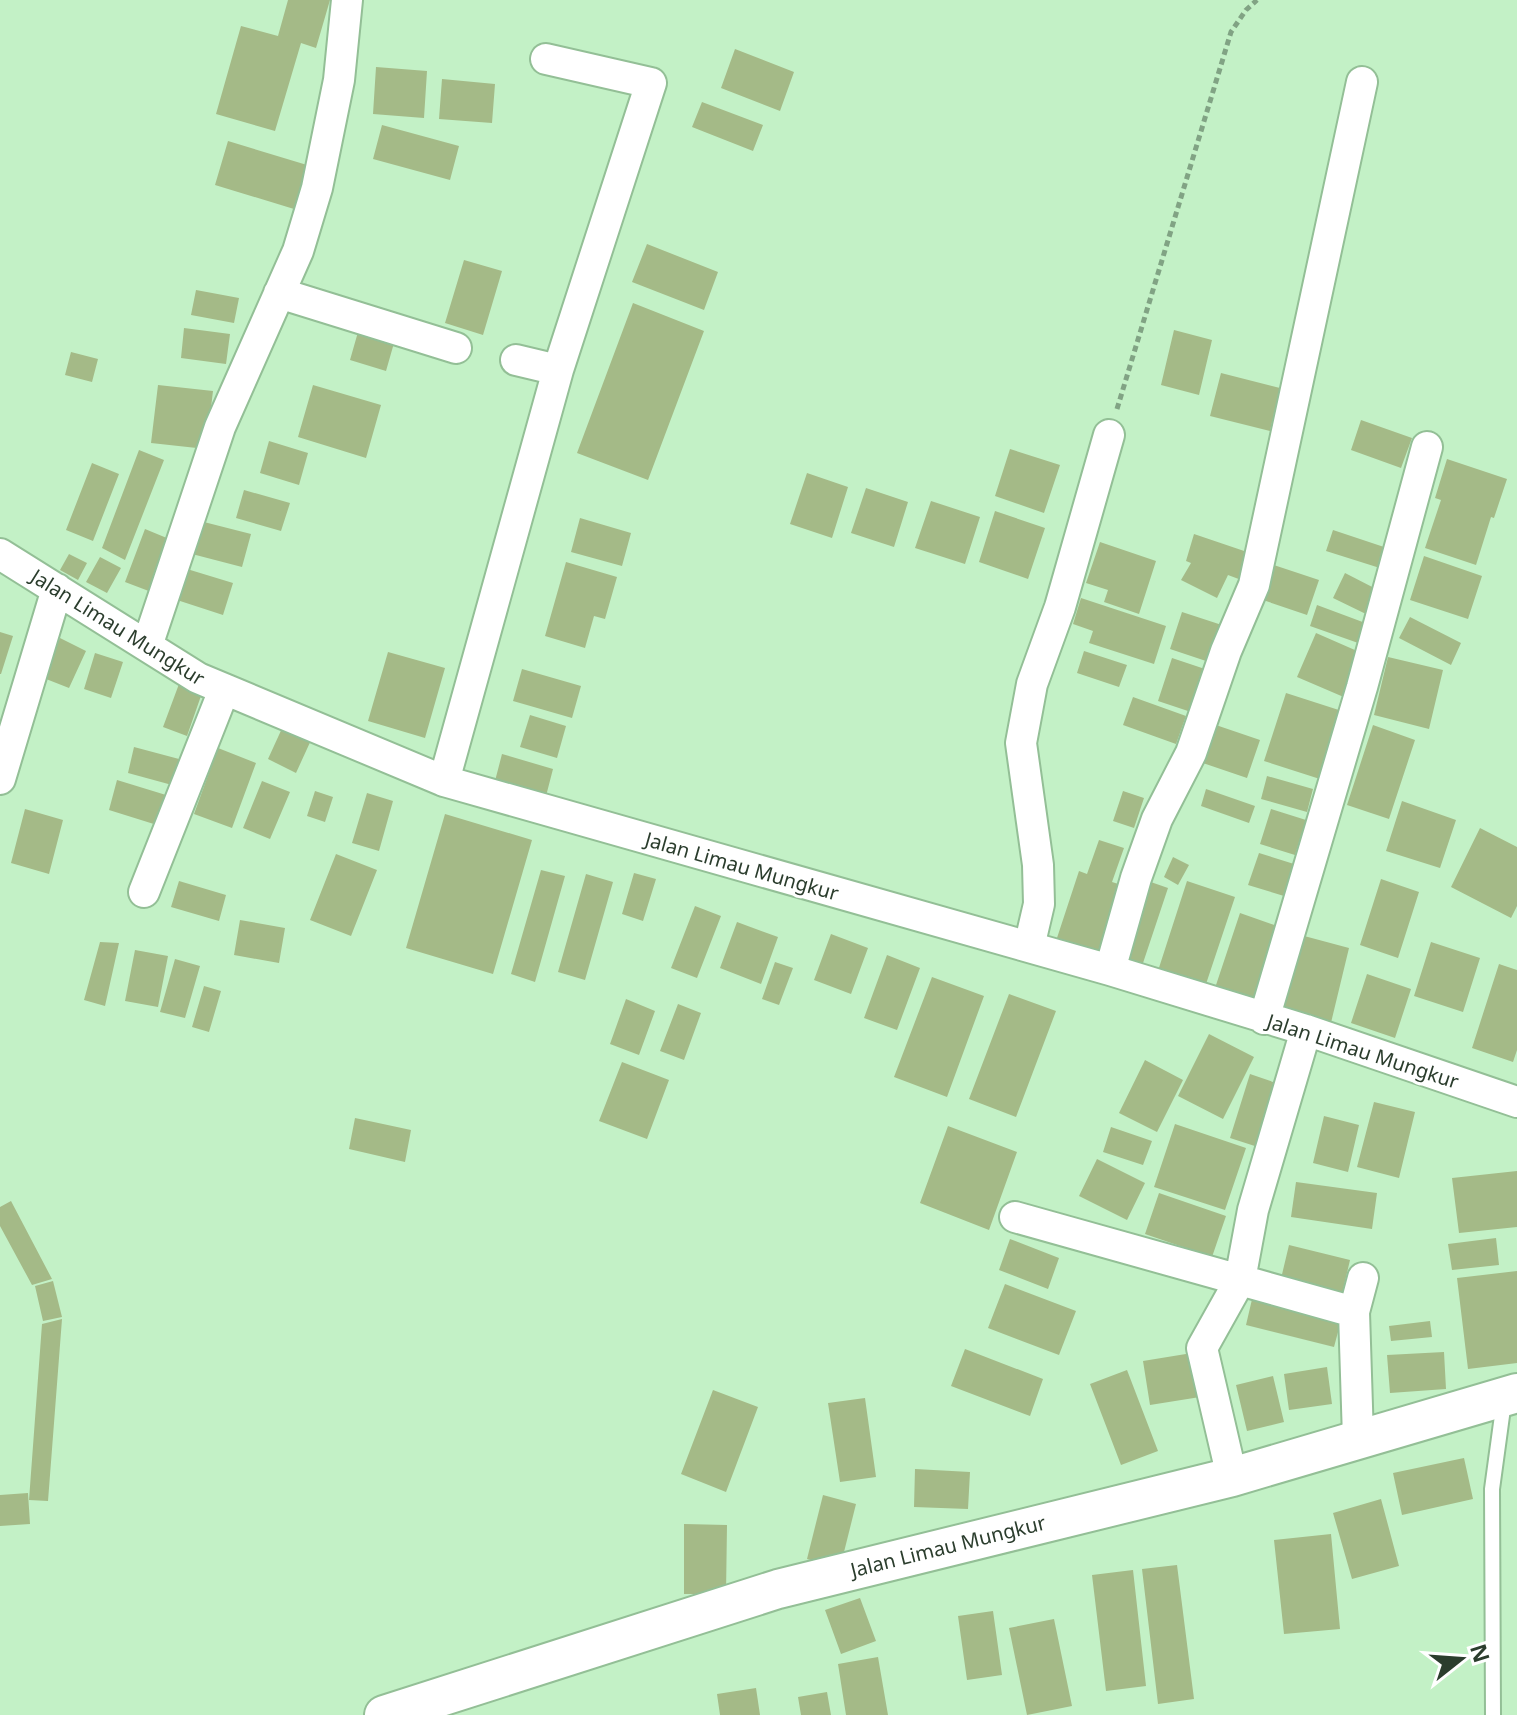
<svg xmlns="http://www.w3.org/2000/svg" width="1517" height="1715" font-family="'Noto Sans',sans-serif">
	<rect width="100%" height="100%" fill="#c3f1c6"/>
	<path fill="#a4ba87" d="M288,0h42l-14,48 -15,-5 -26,88 -59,-17 25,-88 37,10z
		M735,49l59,23 -14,39 -59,-23z
		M376,67l51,4 -3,47 -51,-4z
		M442,79l53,5 -3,39 -53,-4z
		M702,102l61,23 -10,26 -61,-24z
		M382,125l77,21 -9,34 -77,-21z
		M228,141l79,24 -13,44 -79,-24z
		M647,244l71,28 -14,38 -72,-28z
		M464,260l38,11 -19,64 -38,-12z
		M196,290l43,8 -5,25 -43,-8z
		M633,303l71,28 -56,149 -71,-27z
		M360,325l36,11 -10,35 -36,-11z
		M184,328l46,6 -4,30 -45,-6z
		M1174,330l38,10 -13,55 -38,-10z
		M71,352l27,7 -6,23 -27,-7z
		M1221,373l59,15 -10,43 -60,-15z
		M158,385l55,6 -7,58 -55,-6z
		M313,385l68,20 -15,53 -68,-21z
		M1361,420l51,18 -11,30 -50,-18z
		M269,441l39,12 -9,32 -39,-12z
		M1010,449l50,16 -16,48 -49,-17z
		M139,450l25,10 -39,100 -23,-12z
		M1447,459l60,20 -13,39 -3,-1 -15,48 -51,-17 16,-48 -6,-2z
		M92,463l27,11 -26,67 -27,-11z
		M807,473l41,14 -16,51 -42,-14z
		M866,488l42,14 -14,45 -43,-14z
		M244,490l46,13 -9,28 -45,-13z
		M931,501l49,16 -15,47 -50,-16z
		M995,511l50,17 -17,51 -49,-17z
		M580,518l51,15 -9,33 -51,-14z
		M200,521l51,13 -9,33 -50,-13z
		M145,529l29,12 -20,52 -29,-11z
		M1333,530l57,19 -7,20 -57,-18z
		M1194,534l59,20 -9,27 -16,-6 -11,23 -36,-18 10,-17 -5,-2z
		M1100,542l56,19 -17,53 -35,-12 4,-12 -22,-7z
		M69,554l18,9 -9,17 -18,-10z
		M1424,556l58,20 -14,43 -58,-19z
		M100,557l21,11 -14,25 -21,-11z
		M566,562l51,15 -12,42 -11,-3 -9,32 -40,-12z
		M1268,563l51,17 -12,35 -50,-17z
		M187,569l46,14 -10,32 -46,-15z
		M1345,573l35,18 -12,24 -35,-17z
		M1081,598l85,28 -12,38 -65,-21 4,-12 -20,-7z
		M1317,605l51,19 -7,20 -51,-18z
		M1182,612l49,16 -13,37 -48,-16z
		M1410,617l51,26 -10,22 -52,-27z
		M0,632l13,4 -12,38h-1z
		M1316,633l48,21 -18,44 -49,-21z
		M60,638l26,13 -17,37 -28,-11z
		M1084,651l43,14 -8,22 -42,-14z
		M388,652l57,16 -20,70 -57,-17z
		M95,653l28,9 -12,36 -27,-9z
		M1388,657l55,13 -14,59 -55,-14z
		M1172,658l42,14 -14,43 -42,-14z
		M522,669l59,17 -9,32 -59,-17z
		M179,684l23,9 -15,43 -24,-9z
		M1286,693l59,19 -22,68 -59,-19z
		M1133,697l53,19 -10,28 -53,-19z
		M530,715l36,11 -9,32 -37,-11z
		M1210,723l50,17 -13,38 -50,-17z
		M284,724l28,14 -16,35 -28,-14z
		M1373,725l42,15 -26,79 -42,-14z
		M134,747l45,12 -7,26 -44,-12z
		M218,748l38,15 -24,65 -38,-14z
		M502,754l51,15 -7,27 -51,-15z
		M1267,776l46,13 -6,23 -46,-13z
		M117,780l49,15 -9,30 -48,-15z
		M262,781l28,11 -20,47 -27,-11z
		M1206,789l49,17 -6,17 -48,-17z
		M315,791l18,6 -8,25 -18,-6z
		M1123,791l21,7 -10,30 -21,-7z
		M367,793l26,8 -14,50 -27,-8z
		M1402,801l54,19 -16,48 -54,-17z
		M25,809l38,11 -14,54 -38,-11z
		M1271,809l35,11 -11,35 -35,-11z
		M445,814l87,26 -39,134 -87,-26z
		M1480,828l37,19v59l-6,12 -60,-31z
		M1099,840l25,8 -12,34 16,5 -24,73 -49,-16 24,-73 8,3z
		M1259,853l35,11 -10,32 -36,-11z
		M336,854l41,16 -26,66 -41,-16z
		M1173,857l16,8 -11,20 -14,-8z
		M541,870l24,6 -30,106 -24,-8z
		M634,873l22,6 -13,42 -21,-7z
		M586,874l27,8 -28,98 -27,-8z
		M1381,879l38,13 -21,66 -38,-13z
		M1145,880l23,8 -26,78 -23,-8z
		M179,881l47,14 -7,26 -48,-14z
		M1187,881l48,16 -32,96 -47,-16z
		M695,906l26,10 -24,62 -26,-10z
		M1240,913l40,14 -24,75 -41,-14z
		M240,920l45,8 -6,35 -45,-8z
		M737,922l41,15 -17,47 -41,-16z
		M1293,933l56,15 -20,83 -56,-14z
		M831,934l37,14 -17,46 -37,-14z
		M100,942l19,1 -14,63 -21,-6z
		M1431,942l49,16 -17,54 -49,-16z
		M135,950l33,6 -10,51 -33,-6z
		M887,955l33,13 -23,62 -33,-12z
		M175,959l25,7 -15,52 -25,-6z
		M775,962l18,6 -14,37 -17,-6z
		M1499,964l18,6v80l-4,12 -41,-14z
		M1367,974l44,15 -16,49 -44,-15z
		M932,977l52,19 -37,101 -53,-20z
		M204,986l17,5 -12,41 -17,-5z
		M1009,994l47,17 -40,106 -47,-18z
		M626,999l29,12 -16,44 -29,-11z
		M678,1004l23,9 -17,47 -24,-9z
		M1209,1034l45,23 -31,62 -45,-23z
		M1145,1060l38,20 -26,52 -38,-19z
		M622,1062l47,18 -22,59 -48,-18z
		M1250,1074l32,11 -21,63 -31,-10z
		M1374,1102l41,10 -16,66 -42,-11z
		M1324,1116l35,9 -11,47 -35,-9z
		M355,1118l56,12 -6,32 -56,-13z
		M1175,1124l71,24 -21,62 -71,-23z
		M948,1126l69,26 -28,78 -69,-27z
		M1111,1127l41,14 -9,24 -40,-13z
		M1097,1159l48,24 -18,37 -48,-24z
		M1517,1171v56l-58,6 -7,-55z
		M1296,1182l81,11 -5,36 -81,-12z
		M1159,1193l67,23 -14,41 -67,-23z
		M11,1201l41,78 -20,6 -32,-59v-19z
		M1496,1238l3,27 -47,5 -4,-26z
		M1010,1239l49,19 -11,31 -49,-19z
		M1289,1245l61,15 -10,43 -61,-16z
		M1517,1271v92l-49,6 -11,-91z
		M53,1281l9,36 -19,4 -8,-35z
		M1005,1284l71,27 -17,44 -71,-27z
		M1253,1295l89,22 -8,30 -88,-22z
		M62,1319l-14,182 -19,-1 13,-176z
		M1430,1321l2,16 -41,4 -2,-15z
		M965,1349l78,30 -13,37 -79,-30z
		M1444,1352l2,37 -56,4 -3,-38z
		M1192,1353l8,44 -50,8 -7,-44z
		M1327,1367l5,37 -43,6 -5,-36z
		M1127,1370l31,81 -37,14 -31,-81z
		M1273,1376l11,46 -37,9 -11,-46z
		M713,1390l45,17 -32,85 -45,-18z
		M865,1398l11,79 -36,5 -12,-79z
		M1464,1458l9,41 -71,16 -9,-42z
		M915,1469l55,3 -2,37 -54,-2z
		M28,1493l2,31 -30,2v-31z
		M823,1495l33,9 -16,64 -33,-9z
		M1381,1499l18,67 -47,13 -19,-66z
		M684,1524l43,1 -1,69h-42z
		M1331,1534l9,95 -56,5 -10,-94z
		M1177,1565l17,134 -36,5 -16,-135z
		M1133,1570l13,116 -40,5 -14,-116z
		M860,1598l16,43 -35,13 -16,-44z
		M993,1611l9,64 -35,5 -9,-64z
		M1054,1619l18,87 -45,9 -18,-87z
		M878,1657l10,58h-42l-8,-51z
		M756,1688l4,27h-40l-3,-21z
		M827,1692l4,23h-30l-3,-18z"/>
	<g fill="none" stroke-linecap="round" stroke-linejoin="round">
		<g stroke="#93bf96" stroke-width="18">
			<path id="service" d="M1493,1715l-1,-226 12,-88"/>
		</g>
		<g stroke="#93bf96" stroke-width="34">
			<path id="minor" d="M279,293l177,55
				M516,360l42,10
				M0,554l198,124 246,103 666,189 196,60 211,72
				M147,646l73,-219 78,-176 19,-63 22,-108 8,-80
				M0,779l57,-190
				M444,781l114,-411 93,-287 -105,-24
				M144,892l80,-202
				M1029,947l10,-43 -1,-39 -17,-122 11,-59 28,-77 49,-172
				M1110,970l26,-92 21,-59 34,-66 35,-102 28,-66 108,-503
				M1264,1019l98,-332 65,-240
				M1015,1217l339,95
				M1358,1438l-4,-126 9,-34
				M1232,1477l-30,-129 38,-68 13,-70 53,-180"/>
		</g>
		<g stroke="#93bf96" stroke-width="42">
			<path id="tertiary" d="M384,1715l394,-126 454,-112 285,-84"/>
		</g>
		<path stroke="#81a384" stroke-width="5" stroke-dasharray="6 4" stroke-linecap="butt" d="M1117,409l114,-377 15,-22 11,-10"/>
		<use href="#service" stroke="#fff" stroke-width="14"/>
		<use href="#minor" stroke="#fff" stroke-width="30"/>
		<use href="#tertiary" stroke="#fff" stroke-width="38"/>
	</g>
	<g text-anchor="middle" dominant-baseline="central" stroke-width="6" stroke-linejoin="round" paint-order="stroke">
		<g font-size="20" fill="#2b3d2d" stroke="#fff">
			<text transform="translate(118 627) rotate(32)">Jalan Limau Mungkur</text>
			<text transform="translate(742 866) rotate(16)">Jalan Limau Mungkur</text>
			<text transform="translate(1363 1051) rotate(18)">Jalan Limau Mungkur</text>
			<text transform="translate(948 1546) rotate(-14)">Jalan Limau Mungkur</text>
		</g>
	</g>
	<g transform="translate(1461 1659) rotate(73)" stroke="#ffffff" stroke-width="6" paint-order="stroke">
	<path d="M0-6L14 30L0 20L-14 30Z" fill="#2b3d2d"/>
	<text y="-12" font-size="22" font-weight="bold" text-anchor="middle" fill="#2b3d2d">N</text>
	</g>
</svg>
